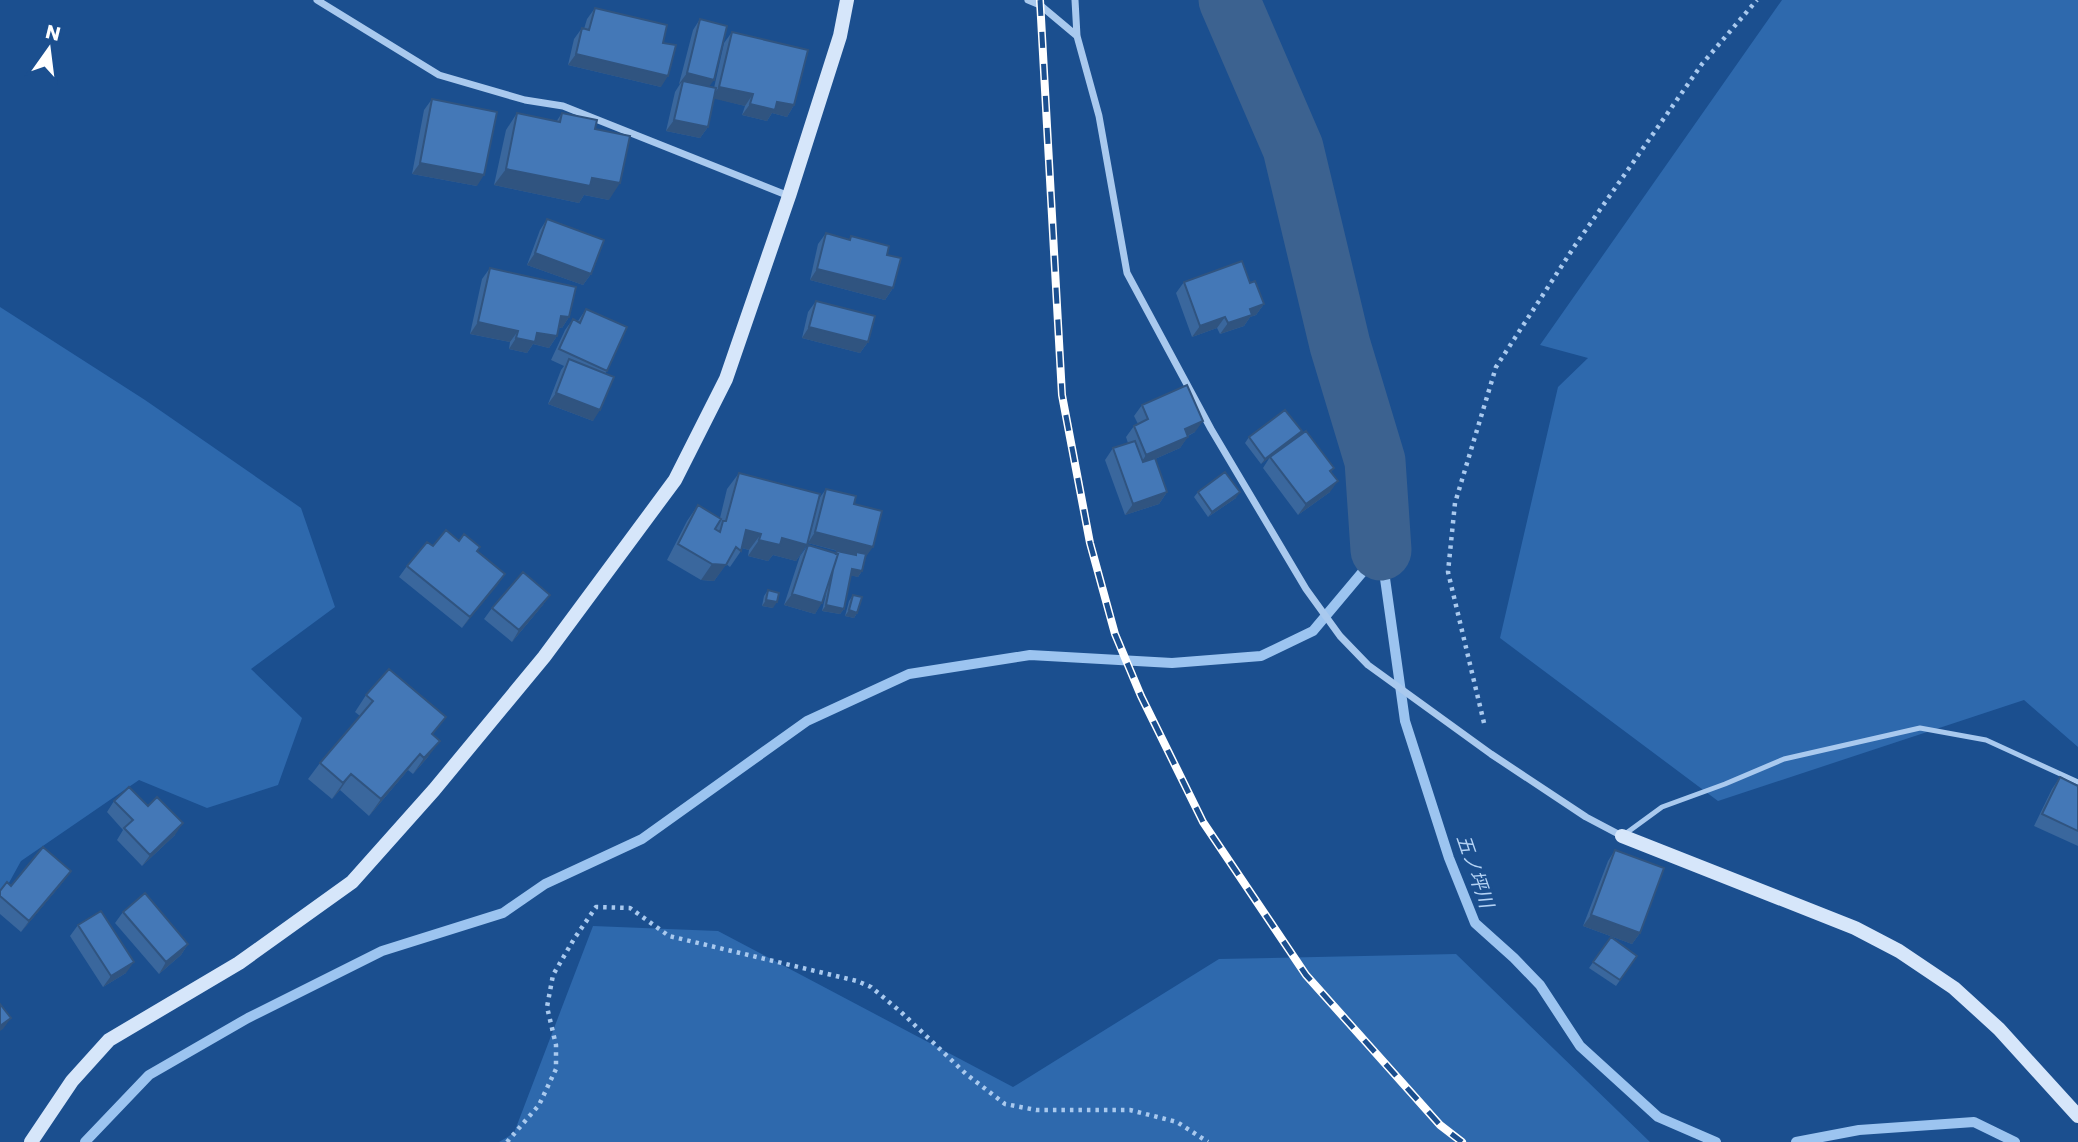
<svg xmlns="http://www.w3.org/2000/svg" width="2078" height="1142" font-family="Poppins,'Noto Sans JP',sans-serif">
	<rect width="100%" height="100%" fill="#1b4f8f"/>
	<path fill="#2e69ad" d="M1782,0h296v747l-54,-47 -306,101 -218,-163 58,-251 30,-29 -48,-13z
		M0,307l145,93 156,108 34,99 -84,62 51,49 -24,67 -71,23 -68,-28 -118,81 -21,38z
		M593,926l125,5 295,156 206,-128 237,-5 194,188h-1151l15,-9z"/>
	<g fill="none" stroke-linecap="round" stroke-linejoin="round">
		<path stroke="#9cc4f0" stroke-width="10" d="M1381,550l24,171 44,137 26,65 39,35 26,27 40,61 78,71 58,25
			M85,1142l64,-67 99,-57 134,-67 121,-38 42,-29 97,-45 165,-118 102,-47 121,-19 142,8 89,-7 52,-25 68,-81
			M1796,1142l63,-12 115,-8 41,20"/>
		<path stroke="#3c6290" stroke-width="61" d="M1229,0l64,148 47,197 35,116 6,89"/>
		<path stroke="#a9c9ee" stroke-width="4.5" stroke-dasharray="3.5 5" stroke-linecap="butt" d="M1484,723l-36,-151 7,-69 41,-136 80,-123 126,-180 55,-64
			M507,1142l32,-37 17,-36v-24l-9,-38 6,-32 21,-36 22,-32 34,1 39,28 188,45 14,6 30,25 65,62 39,30 31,6h94l47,12 31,20"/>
		<path stroke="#a9c9ee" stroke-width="5" d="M1625,834l37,-27 63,-23 59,-25 136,-31 66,12 92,42"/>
		<path stroke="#a9c9ee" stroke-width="7" d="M317,0l122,75 86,25 38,6 226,90
			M1028,0l12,5 37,31
			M1075,0l2,36 22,80 28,157 84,156 95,160 34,47 28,29 123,89 95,63 36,19"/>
		<path stroke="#d6e6fa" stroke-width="14" d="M1622,836l233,92 44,23 55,37 45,41 79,87
			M31,1142l41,-61 37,-41 130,-77 113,-81 82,-92 110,-133 131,-177 51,-101 63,-183 51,-160 7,-36"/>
		<g stroke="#fff" stroke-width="8">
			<path id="rail" d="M1040,0l22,395 28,148 25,91 26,62 62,126 103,153 134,150 22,17"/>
		</g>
		<use href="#rail" stroke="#1b4f8f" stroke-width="5" stroke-dasharray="16" stroke-linecap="butt"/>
	</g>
	<path fill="#3a679d" d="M595,8l68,35 -2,44 -93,-22 6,-26 8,-11 2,1 3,-10z
		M700,19l9,68 5,1 10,-45 8,-11 62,73 -7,12 -15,-4 -5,8 -25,-6 3,-9 -31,-8 -6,29 -8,11 -34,-7 9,-39 5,-8h-1l14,-54z
		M432,99l45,87 -65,-12 12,-64z
		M517,113l39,9 6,-9 33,16 14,71 -25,-5 -5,8 -85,-18 12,-55z
		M547,219l44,55 -8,11 -56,-20 13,-35z
		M826,233l23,7 2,-4 36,19 6,33 -8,12 -75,-20 8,-36z
		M490,268l79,49 -7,11h-3l-2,8 -8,12 -16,-4 -6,9 -18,-4 1,-7 -40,-8 12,-55z
		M1184,282l66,1 14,21 -8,11 -6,2 -6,9 -24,8 -3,-6 -25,9 -16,-44z
		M816,301l52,41 -8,11 -58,-15 6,-26z
		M586,309l21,62 -2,3 -12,47 -45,-17 13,-34 3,-4 -13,-6 14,-30 8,-11 5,2z
		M1142,405l53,27 -7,4 -8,12 -25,11 12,33 -8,12 -34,11 -20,-55 8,-12 15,-5 -2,-6 8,-11 4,-2 -4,-8z
		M1302,431l-4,6 36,31 -3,4 -1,20 -32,23 -35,-47 7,-11 -9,7 -16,-21 4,-6z
		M739,473l68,72 -11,16 -23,-6 -5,6 -20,-5 1,-6 -7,-2 -1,3 -11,16 -4,-3 -12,17 -13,-1 -34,-20 20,-39 11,-16 22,13 7,-29z
		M826,489l28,15 11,54 -3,13 -4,6 -7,-2 -7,34 -4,5 -18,-3 4,-17 -11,20 -31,-9 16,-49 8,-11 27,8 2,-2 4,1 -33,-9 10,-43z
		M1198,492l38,6 -28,19 -14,-20z
		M459,541l18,10 28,23 -43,54 -63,-51 8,-11 26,-20z
		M768,590l5,18 -11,-2 2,-10z
		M550,595l-8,11 -30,36 -28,-23 8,-11z
		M853,595l4,18 -3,5 -9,-2 4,-15z
		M366,695l67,40 -5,22 -15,17 -5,-4 -39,46 -29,-26 -8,9 -24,-20 12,-16 40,-47 -5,-4z
		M2060,777l18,9v60l-44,-20 18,-37z
		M114,801l61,34 -33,31 -25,-26 6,-10 -16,-18z
		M1615,850l25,83 -8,11 -49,-18 25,-65z
		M63,882l-42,50 -21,-18v-23l11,-5z
		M123,912l65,32 -7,11 -22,19 -44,-51z
		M78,925l48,48 -23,14 -33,-51z
		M1611,937l26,19 -21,30 -27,-18z"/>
	<path fill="#305480" d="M576,54l92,22 -7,11 -93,-22z
		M687,73l27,7 -8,11 -23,-10 -3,3h-1z
		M719,87l34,7 -8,12 -34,-8z
		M777,102l17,3 -7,12 -15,-4 -5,8 -25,-6 8,-11z
		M674,120l34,7 -8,11 -34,-7z
		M420,163l64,12 -7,11 -65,-12z
		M506,169l86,9 28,5 -11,17 -25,-5 -5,8 -85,-18z
		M535,253l56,21 -8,11 -56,-20z
		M817,269l76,19 -8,12 -75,-20z
		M1264,304l-8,11 -6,2 -6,9 -24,8 8,-11 22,-14z
		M561,316l8,1 -7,11 -8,-1z
		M1225,317l-8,11 -25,9 8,-11z
		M478,322l40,9 -8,11 -40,-8z
		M809,327l59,15 -8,11 -58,-15z
		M537,333l20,3 -8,12 -16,-4 -6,9 -18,-4 7,-11z
		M556,393l44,17 -7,11 -45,-17z
		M1203,421l-8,11 -18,9 8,-12z
		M1302,431l-4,6 -37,27 4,-5z
		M1188,437l-8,11 -41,18 7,-11z
		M1338,481l-8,11 -32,23 8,-11z
		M1167,492l-8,12 -34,11 8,-11z
		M1240,492l-4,6 -28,19 4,-5z
		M746,530l15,4 -12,16 -14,-4z
		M815,532l58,15 -8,11 -9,-6 -2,3 -46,-12z
		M782,538l25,7 -11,16 -23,-6 -5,6 -20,-5 11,-16z
		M712,564l14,1 -12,16 -13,-1z
		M852,569l10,2 -4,6 -10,-2z
		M505,574l-8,12 -35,42 8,-11z
		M792,594l30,9 -7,11 -31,-9z
		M550,595l-8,11 -30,36 7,-12z
		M766,600l11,2 -4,6 -11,-2z
		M826,605l18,4 -4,5 -18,-3z
		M849,610l8,3 -3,5 -9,-2z
		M440,741l-12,16 -15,17 11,-16z
		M420,754l-12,16 -39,46 12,-17z
		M351,774l-11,16 -8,9 11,-16z
		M183,823l-8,12 -33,31 8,-11z
		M71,871l-8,11 -42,50 8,-11z
		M1591,915l49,18 -8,11 -49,-18z
		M188,944l-7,11 -22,19 7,-12z
		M134,962l-8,11 -23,14 8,-11z
		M11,1018l-8,11 -3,2v-5z"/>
	<path fill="#4478b7" stroke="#305480" stroke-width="2" d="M595,8l72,17 -4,18 13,2 -8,31 -92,-22 6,-26 7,2z
		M700,19l27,7 -13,54 -27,-7z
		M732,32l76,18 -14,55 -17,-3 -2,8 -25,-6 3,-10 -34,-7z
		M683,81l33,7 -8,39 -34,-7z
		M432,99l65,13 -13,63 -64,-12z
		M517,113l43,9 2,-9 35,7 -2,9 35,7 -10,47 -28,-5 -2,8 -84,-17z
		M547,219l57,21 -13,34 -56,-21z
		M826,233l24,7 1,-4 38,10 -2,9 14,3 -8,30 -76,-19z
		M1242,261l8,22 5,-2 9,23 -14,5 2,6 -24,8 -3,-6 -25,9 -16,-44z
		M490,268l86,19 -7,30 -8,-1 -4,20 -20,-3 -2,9 -19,-4 2,-7 -40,-9z
		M816,301l59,15 -7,26 -59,-15z
		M586,309l41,18 -20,44 -48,-22 14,-30 7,4z
		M569,359l45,18 -14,33 -44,-17z
		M1187,385l16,36 -18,8 3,8 -42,18 -12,-29 14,-7 -6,-14z
		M1285,410l17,21 -37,28 -16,-22z
		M1306,431l28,37 -4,3 8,10 -32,23 -36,-47z
		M1135,441l8,21 12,-4 12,34 -34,12 -20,-56z
		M1225,472l15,20 -28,20 -14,-20z
		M739,473l81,21 -13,51 -25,-7 -2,7 -21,-5 2,-6 -15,-4 -5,21 -5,-4 -10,18 -14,-1 -34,-20 20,-39 23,14 -6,10 5,3 3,-11h3z
		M826,489l30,7 -2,8 28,7 -9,36 -58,-15z
		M446,530l13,11 5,-7 16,13 -3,4 28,23 -35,43 -63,-51 20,-24 6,4z
		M808,545l30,9 -16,49 -30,-9z
		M837,551l19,4v-3l10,2 -4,17 -10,-2 -8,40 -18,-4 7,-35 5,-16h-2z
		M523,572l27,23 -31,35 -27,-22z
		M768,590l11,3 -2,9 -11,-2z
		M853,595l9,2 -5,16 -8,-3z
		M389,669l57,48 -14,17 8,7 -16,17 -4,-4 -39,45 -30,-25 -8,9 -23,-20 53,-62 -7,-6z
		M2060,777l18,9v45l-36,-17z
		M129,787l19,19 9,-9 26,26 -33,32 -26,-27 9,-8 -19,-19z
		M43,847l28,24 -42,50 -29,-25v-5l7,-9 4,4z
		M1615,850l49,18 -24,65 -49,-18z
		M145,893l43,51 -22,18 -43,-50z
		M101,911l33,51 -23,14 -33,-51z
		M1611,937l26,19 -17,24 -27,-18z
		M0,1004l11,14 -11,8z"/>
	<g text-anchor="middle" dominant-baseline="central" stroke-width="5" stroke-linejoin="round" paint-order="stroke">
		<g font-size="19" font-style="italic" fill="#b5d3f5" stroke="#1b4f8f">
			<text transform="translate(1475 871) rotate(71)">五ノ坪川</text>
		</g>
	</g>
	<g transform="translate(49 49) rotate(14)" stroke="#1b4f8f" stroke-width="5" paint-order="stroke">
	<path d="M0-5L12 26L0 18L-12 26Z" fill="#ffffff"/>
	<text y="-10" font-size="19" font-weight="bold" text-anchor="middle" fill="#ffffff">N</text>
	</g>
</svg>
